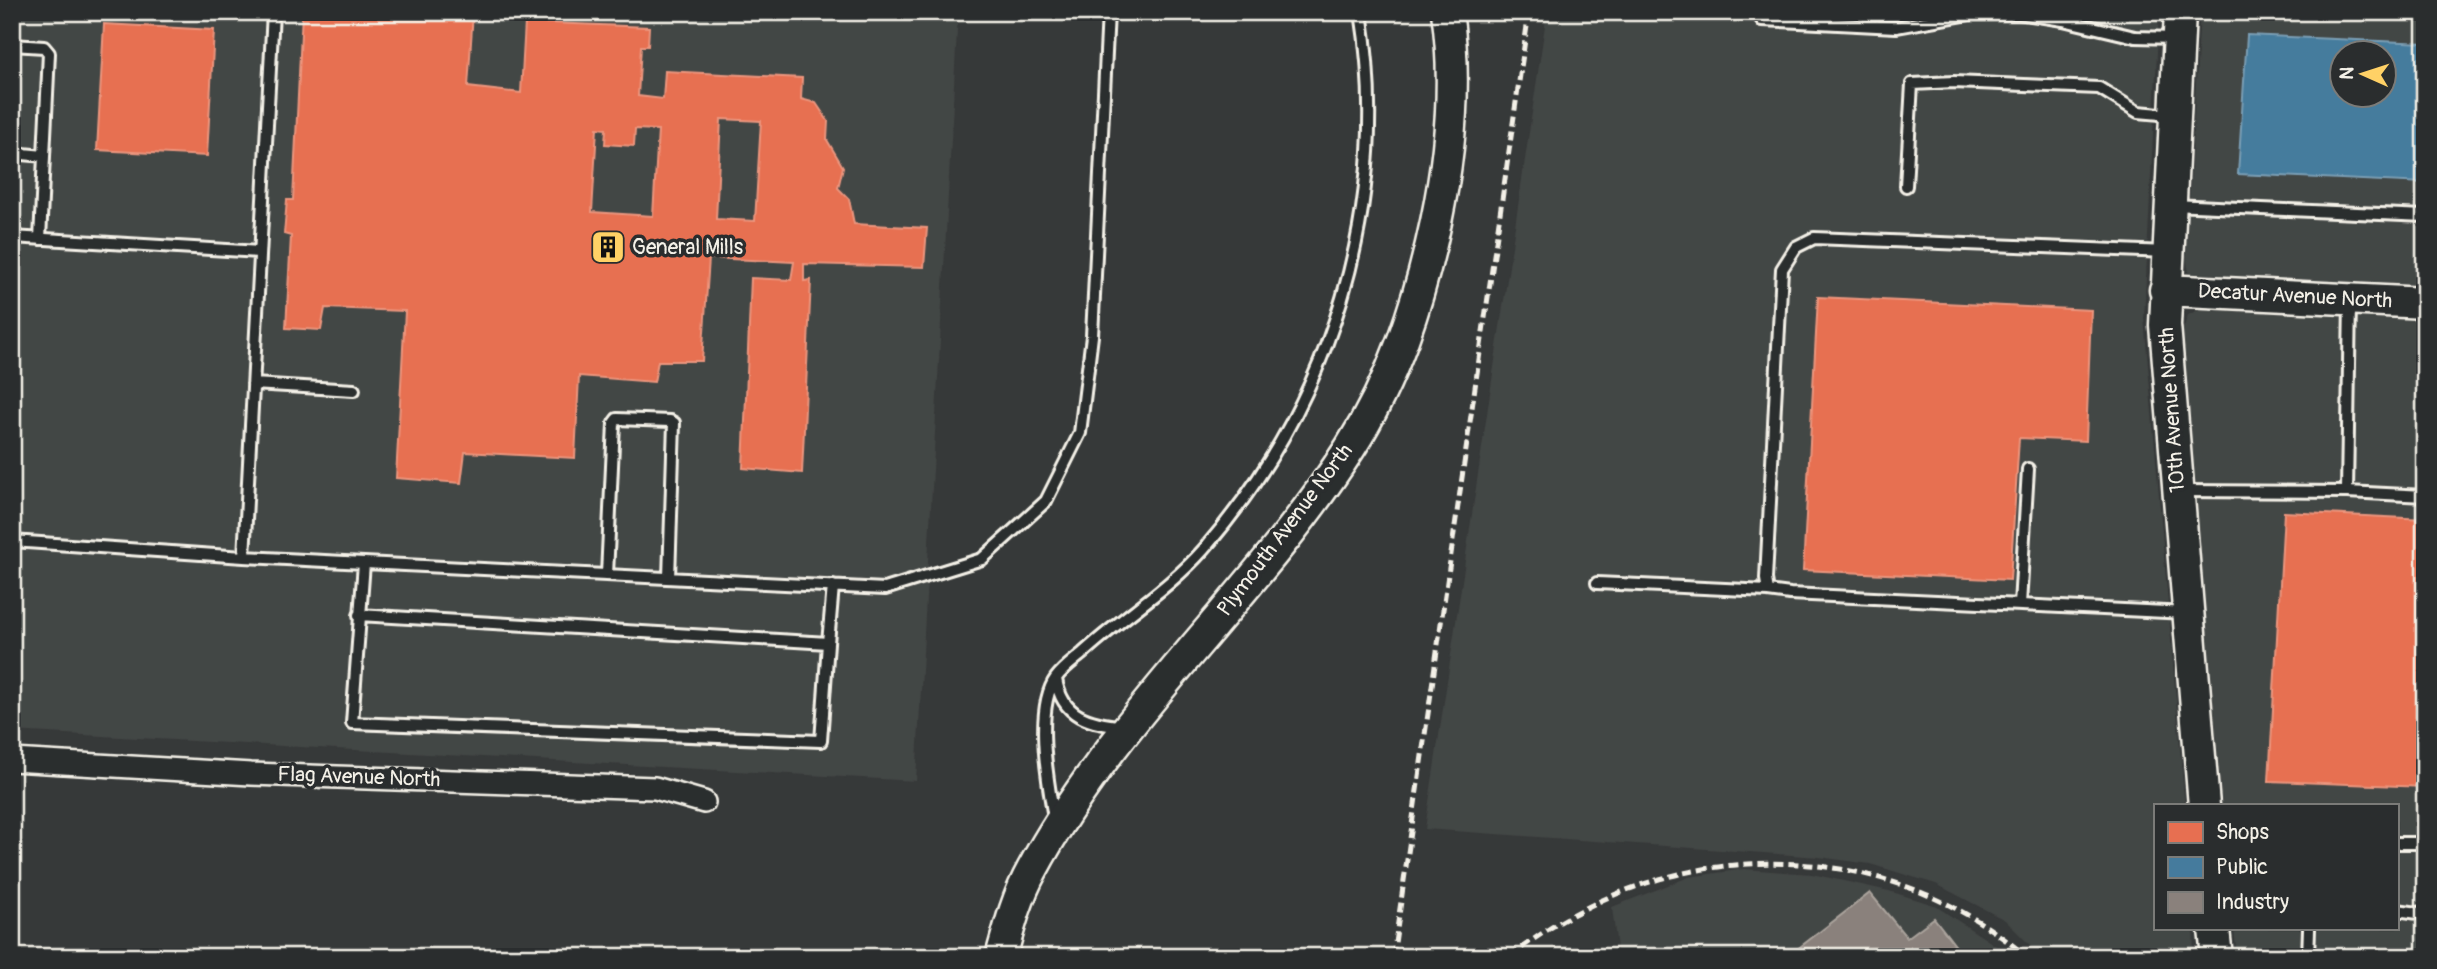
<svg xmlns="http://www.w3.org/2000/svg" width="2437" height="969" font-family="Pangolin,sans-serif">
	<rect width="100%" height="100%" fill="#363939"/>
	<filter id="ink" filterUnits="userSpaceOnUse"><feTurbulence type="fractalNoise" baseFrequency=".0143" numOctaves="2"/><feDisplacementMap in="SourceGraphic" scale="14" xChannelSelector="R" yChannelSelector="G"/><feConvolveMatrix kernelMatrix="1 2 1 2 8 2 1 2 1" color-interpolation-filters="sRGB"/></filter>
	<g filter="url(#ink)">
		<path fill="#434645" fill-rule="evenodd" d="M12,12h946l-42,769 -904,-50z
			M1547,12h612l-15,306 41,488h-30v123h38l1,28h-152l-37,-37 -69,-36 -66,-20 -51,-7 -394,-28z
			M2200,12h225v279l-221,-11 -15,-8 -3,-15zM2342,52h42v42h-42z
			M2200,309l225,11v637h-188l-3,-28h163v-123h-175l-40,-474 6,-17z
			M1744,869l68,5 77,17 45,14 79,52h-395l-6,-50 77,-30z"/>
		<path fill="#e76f51" stroke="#eb967e" stroke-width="2" fill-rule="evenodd" d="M302,12h171l-5,75 53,6 4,-71 124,5 -1,19h-7l-3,50 25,3 2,-28 137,7 -1,21 15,4 12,18 -1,19 16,27 -5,21 11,11 5,25 73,4 -3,39 -120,-3v17l7,-1 -9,193 -59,-5 8,-190 40,2 3,-18 -85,-4 -7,103h-44l-4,21 -75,-6 -4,82 -110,-6 -4,31 -65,-5 9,-167 -80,-3 -4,22 -35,-2 5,-92 -7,-2 3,-34h6zM721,119l40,2 -6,100 -39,-2zM597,128l9,1 -1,15 29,2 1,-17 23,1 -5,86 -61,-4z
			M104,24l110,6 -7,126 -110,-6z
			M1818,297l273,13 -5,131 -67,-3 -9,142 -207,-10z
			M2284,512l141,7v268l-156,-6z"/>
		<path fill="#457b9d" stroke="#7a9eb4" stroke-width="2" fill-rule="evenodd" d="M2247,35l178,8v140l-187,-9zM2342,52h42v42h-42z"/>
		<path fill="#8a817c" stroke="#aaa39c" stroke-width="2" d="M1870,893l37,45 27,-20 30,39h-177z"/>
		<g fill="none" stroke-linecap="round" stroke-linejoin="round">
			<g stroke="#f4f1e8" stroke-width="16">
				<path id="lane" d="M273,12l-29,545 641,32 97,-30 64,-58 34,-68 12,-97 16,-324
					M1757,12l5,8 134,7 73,-13 49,-1 45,7 72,17 41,1
					M12,45l32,2 5,6 -9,186
					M12,153l32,3
					M1906,186l6,-102 42,-2 145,6 39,24 34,3
					M2172,205l253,11
					M12,237l248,15
					M2167,252l-353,-14 -18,9 -14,22 -16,310 2,12 22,3 397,19
					M253,384l101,6
					M2181,491l166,1 3,-192
					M2347,492l78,4
					M12,541l232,16
					M607,575l7,-152 3,-4 53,2 4,2 -5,155
					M1597,583l171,8
					M2020,605l8,-136
					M359,615l469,28 -7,98 -469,-18 12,-160
					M828,643l5,-57
					M1056,679c6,39 34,44 68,48
					M1054,818c-6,-35 -20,-110 2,-140 7,-10 19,-18 27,-25 39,-36 86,-64 121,-104 128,-147 188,-344 157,-537
					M2397,843h28
					M2397,910l28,4
					M2308,957l1,-28"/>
			</g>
			<g stroke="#f4f1e8" stroke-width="26">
				<path id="street" d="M12,760l239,14 404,14 49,14"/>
			</g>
			<g stroke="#f4f1e8" stroke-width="35">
				<path id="secondary" d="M2180,12l-15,313 39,481
					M2165,290l260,13
					M2214,929l3,28
					M1001,957c8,-29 16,-60 31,-87 83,-155 223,-274 318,-422 44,-69 69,-146 86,-226 14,-67 21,-142 11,-210"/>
			</g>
			<use href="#lane" stroke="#2a2d2e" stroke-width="10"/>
			<use href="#street" stroke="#2a2d2e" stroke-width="21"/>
			<use href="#secondary" stroke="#2a2d2e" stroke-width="30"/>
			<path stroke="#f4f1e8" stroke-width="5" stroke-dasharray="10 5" stroke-linecap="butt" d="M1393,957l136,-945
				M1510,957c151,-122 367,-128 517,0"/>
		</g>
	</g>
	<defs>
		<g id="building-square" transform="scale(1.75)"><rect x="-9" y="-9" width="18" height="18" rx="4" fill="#ffd166" stroke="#2a2d2e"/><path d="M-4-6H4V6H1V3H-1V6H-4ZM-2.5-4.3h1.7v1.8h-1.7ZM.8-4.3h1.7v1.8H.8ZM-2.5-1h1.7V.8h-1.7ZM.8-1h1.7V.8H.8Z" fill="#111"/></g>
	</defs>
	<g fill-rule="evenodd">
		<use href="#building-square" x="608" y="247"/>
	</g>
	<g text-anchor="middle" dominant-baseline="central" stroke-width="7" stroke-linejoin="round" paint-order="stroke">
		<g font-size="21" fill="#f4f1e8" stroke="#2a2d2e" text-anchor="start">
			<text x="632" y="247">General Mills</text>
		</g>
		<g font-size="21" fill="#f4f1e8" stroke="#2a2d2e">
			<text transform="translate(2295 296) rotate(3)">Decatur Avenue North</text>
			<text transform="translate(2172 410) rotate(-94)">10th Avenue North</text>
			<text transform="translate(1285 530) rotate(-53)">Plymouth Avenue North</text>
			<text transform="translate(359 777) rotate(2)">Flag Avenue North</text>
		</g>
	</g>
	<rect width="2437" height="969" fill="none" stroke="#2a2d2e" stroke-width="42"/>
	<rect x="21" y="21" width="2395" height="927" fill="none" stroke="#f4f1e8" stroke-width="2.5" filter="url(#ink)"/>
	<rect x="2154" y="804" width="245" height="126" fill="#2a2d2e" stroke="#7b7b78" stroke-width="2"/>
	<rect x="2168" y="822" width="35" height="21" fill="#e76f51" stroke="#7b7b78" stroke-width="2"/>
	<text x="2216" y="839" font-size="21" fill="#f4f1e8">Shops</text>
	<rect x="2168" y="857" width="35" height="21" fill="#457b9d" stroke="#7b7b78" stroke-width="2"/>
	<text x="2216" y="874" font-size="21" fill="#f4f1e8">Public</text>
	<rect x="2168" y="892" width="35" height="21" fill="#8a817c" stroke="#7b7b78" stroke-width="2"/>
	<text x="2216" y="909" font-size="21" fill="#f4f1e8">Industry</text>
	<g transform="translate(2363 74) rotate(273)"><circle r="33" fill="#2a2d2e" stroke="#7b7b78" stroke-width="2"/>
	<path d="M0-5L12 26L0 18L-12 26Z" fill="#ffd166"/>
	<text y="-10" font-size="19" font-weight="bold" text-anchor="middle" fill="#f4f1e8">N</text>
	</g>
</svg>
